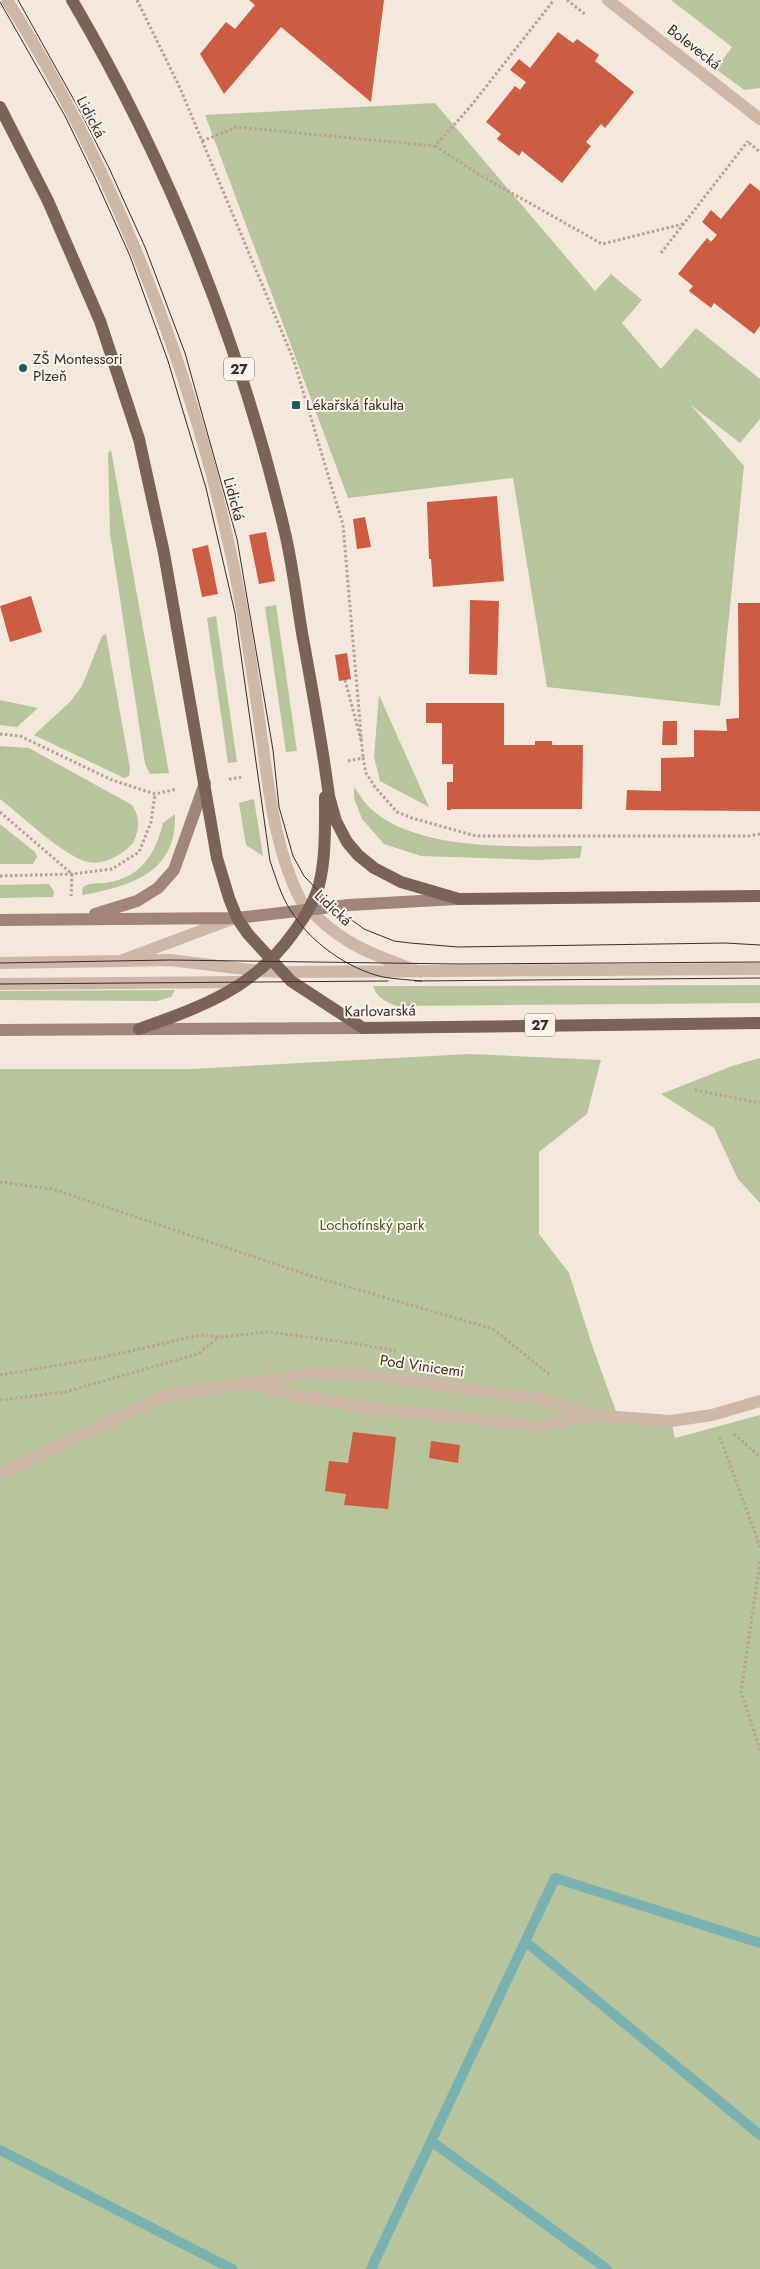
<svg xmlns="http://www.w3.org/2000/svg" width="760" height="2269" font-family="Jost,sans-serif">
	<rect width="100%" height="100%" fill="#f4e8dc"/>
	<path fill="#b8c49b" d="M671,0h89v88l-16,2 -28,-21 16,-22z
		M435,103l160,188 16,-17 31,26 -20,23 39,46 35,-41 64,51v40l-20,24 -49,-38 53,61 -24,240 -173,-19 -34,-209 -165,20 -143,-383z
		M111,450l58,323 -19,1 -5,-10 -35,-231 -2,-80z
		M276,605l21,146 -11,1 -21,-145z
		M216,616l21,146 -9,1 -21,-145z
		M106,634l24,134 -1,8 -5,2 -90,-43 36,-33 12,-16 20,-50z
		M379,695l50,112 -49,-26 -6,-24z
		M0,700l38,8 -21,19 -17,-2z
		M0,746l29,2 103,57c8,12 8,22 2,36 -3,6 -11,11 -17,15 -10,5 -18,8 -29,6 -25,-6 -67,-47 -88,-63z
		M354,787c5,7 10,15 16,21 48,45 151,38 212,38l-2,12 -42,2 -117,-4 -37,-12 -22,-25 -8,-21z
		M254,799l9,57 -17,-11 -7,-42z
		M175,814c2,59 -44,72 -93,81l1,-8c7,-5 14,-3 22,-4 36,-5 50,-28 58,-60z
		M0,824l35,28 2,5 -4,7h-33z
		M49,884l5,8 -1,5 -53,1v-13z
		M760,985v18l-363,3c-11,-4 -20,-8 -24,-20z
		M175,990l-4,7 -14,4 -157,-1v-9z
		M469,1054l132,6 -14,54 -48,38v82l30,39 24,75 25,69 53,4 4,17 85,-23v854h-760v-1200h191z
		M760,1058v145l-22,-24 -24,-51 -53,-34 71,-28z"/>
	<g fill="none" stroke-linecap="round" stroke-linejoin="round">
		<path stroke="#7ab2b2" stroke-width="10" d="M526,1942l234,193
			M431,2141l176,128
			M0,2150l232,119
			M371,2269l184,-391 205,65"/>
	</g>
	<path fill="#cc5c42" d="M249,0h135l-13,102 -90,-75 -57,67 -24,-40 26,-32 9,7 20,-24z
		M558,32l15,11 4,-4 22,16 -4,6 39,31 -29,36 -4,-4 -15,18 5,4 -29,37 -40,-32 -3,5 -22,-17 4,-5 -15,-12 29,-36 5,4 6,-8 -16,-12 9,-11 11,9z
		M750,183l10,8v135l-6,8 -40,-31 -3,5 -22,-17 4,-5 -15,-12 29,-36 4,4 6,-7 -15,-13 9,-12 10,9z
		M497,496l7,85 -71,6 -2,-28h-2l-2,-57z
		M365,517l6,30 -14,2 -4,-30z
		M266,532l9,49 -16,3 -10,-49z
		M208,545l10,49 -16,3 -10,-48z
		M31,596l11,36 -32,10 -10,-36z
		M470,600l29,1 -2,74 -28,-1z
		M738,603h22v208l-134,-1 1,-20 34,1v-33l33,-1v-27l33,1 -1,-12 13,-1z
		M347,653l4,26 -12,2 -4,-26z
		M426,703h78v42h31v-4h17v4h31l-1,64h-131v1h-4v-28h6v-18h-11v-41h-16z
		M663,721h14v24h-15z
		M353,1432l43,5 -8,72 -44,-4 2,-11 -21,-3 4,-30 19,2z
		M431,1441l29,4 -2,18 -29,-5z"/>
	<g fill="none" stroke-linecap="round" stroke-linejoin="round">
		<path stroke="#b9a091" stroke-width="3" stroke-dasharray="2.5 2.5" stroke-linecap="butt" d="M137,0l43,88 114,273 49,164 20,233
			M567,0l19,15
			M202,141l35,-14 198,19 35,-39 84,-107
			M749,143l11,9
			M435,146l45,29 122,69 81,-20
			M661,253l87,-112
			M345,680l16,60
			M0,734l20,2 92,44 43,14 22,-5
			M348,761l15,-3 3,15 9,14 22,25 15,6 64,18h272l12,-2
			M229,779l14,-2
			M0,812l72,62 -1,22
			M0,876l72,-2 40,-5 27,-17 12,-30 4,-28
			M695,1090l65,13
			M0,1182l53,7 258,87 182,53 56,45
			M0,1375l100,-17 100,-23 20,2 49,-5 83,11 44,8
			M0,1400l65,-8 133,-38 21,-17
			M734,1434l26,23
			M720,1437l40,110
			M760,1562l-19,130 19,58"/>
		<path stroke="#cdb7a7" stroke-width="12" d="M7,0c104,164 183,364 224,554 13,59 22,120 30,179 8,56 13,114 39,166 3,6 9,11 15,16 32,32 63,41 105,57
			M120,961l50,-1 90,11 22,1 478,-3
			M0,963l120,-2 115,-43
			M0,984l243,-2"/>
		<path stroke="#cdb7a7" stroke-width="12" d="M608,0l152,119
			M254,1384l26,8 92,16 168,18 49,-11
			M0,1474l165,-78 146,-23 51,1 180,25 47,16 82,6 41,-6 48,-14"/>
		<path stroke="#a18579" stroke-width="12" d="M95,914l42,-13 21,-13 16,-18 31,-87
			M0,920l237,-2 112,-13 107,-6
			M0,1030l363,-2"/>
		<path stroke="#7c6358" stroke-width="12" d="M72,0c98,167 170,348 214,537 7,32 11,65 16,96 10,55 20,109 27,163l7,25 11,21 11,13 16,13 27,14 58,17 301,-3
			M0,107l48,94 52,120 39,118 25,114 53,305 12,40 8,20 11,16 43,47 72,47 397,-5
			M139,1029c62,-22 115,-40 155,-97 10,-14 20,-29 25,-47 7,-28 6,-59 6,-88"/>
		<path stroke="#392d28" stroke-width="1" d="M18,0l61,109 30,59 36,79 40,106 52,186 36,211 6,57 14,49 11,20 30,31 30,22 30,12 16,2 48,4 267,-4 35,2
			M0,2l65,114 30,62 35,78 38,105 38,127 29,125 35,248c6,17 11,35 21,50 19,31 57,58 92,66 13,2 26,3 39,4
			M0,963l170,-3 288,4 302,-2
			M415,981l345,-3
			M0,984l388,-3"/>
	</g>
	<g fill="#1b5c5d" stroke="#fbf2e9" stroke-width="2">
		<circle cx="23" cy="368" r="5"/>
		<rect x="291" y="400" width="10" height="10" rx="2.5"/>
	</g>
	<g text-anchor="middle" dominant-baseline="central" stroke-width="4" stroke-linejoin="round" paint-order="stroke">
		<g fill="#fbf2e9" stroke="#736862" stroke-width="1">
			<rect x="224" y="357.5" width="30" height="23" rx="4"/>
			<rect x="525" y="1013.5" width="30" height="23" rx="4"/>
		</g>
		<g font-size="14" font-weight="bold" fill="#392d28">
			<text x="239" y="369">27</text>
			<text x="540" y="1025">27</text>
		</g>
		<g font-size="15" fill="#392d28" stroke="#fbf2e9">
			<text transform="translate(694 47) rotate(38)">Bolevecká</text>
			<text transform="translate(91 117) rotate(62)">Lidická</text>
			<text transform="translate(234 499) rotate(75)">Lidická</text>
			<text transform="translate(333 908) rotate(43)">Lidická</text>
			<text transform="translate(380 1011) rotate(-1)">Karlovarská</text>
			<text transform="translate(422 1366) rotate(8)">Pod Vinicemi</text>
		</g>
		<g font-size="15" fill="#392d28" stroke="#fbf2e9" text-anchor="start">
			<text x="33" y="359">ZŠ Montessori<tspan x="33" dy="17">Plzeň</tspan></text>
			<text x="306" y="405">Lékařská fakulta</text>
		</g>
		<g font-size="15" fill="#4a592a" stroke="#fbf2e9">
			<text x="372" y="1225">Lochotínský park</text>
		</g>
	</g>
</svg>
